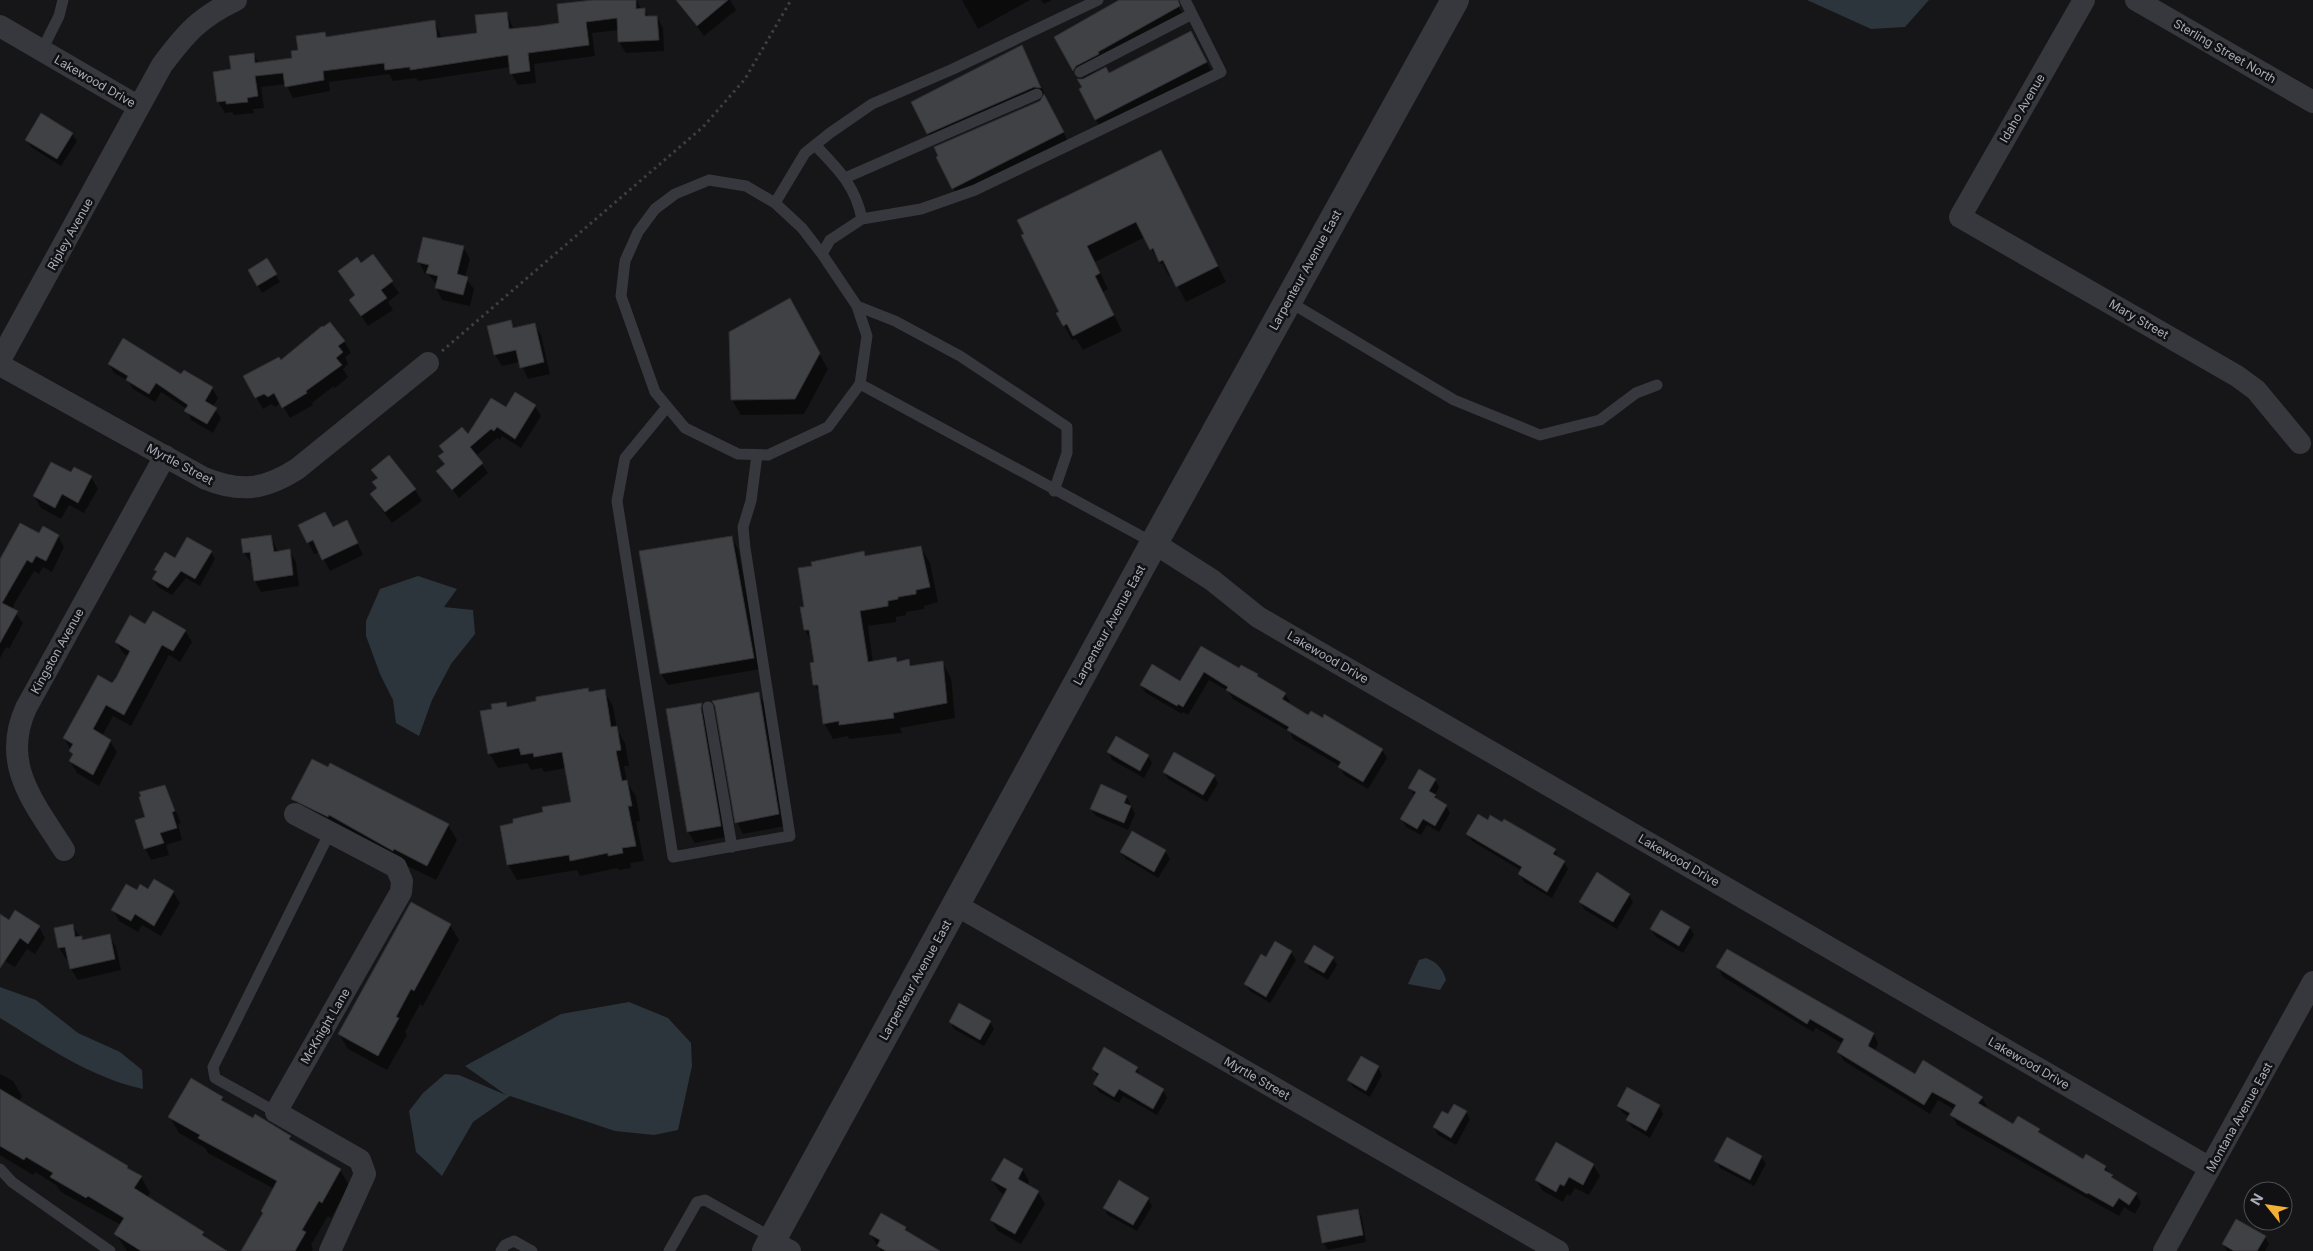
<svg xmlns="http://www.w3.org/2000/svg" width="2313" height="1251" font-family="Inter,sans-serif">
	<rect width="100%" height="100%" fill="#161618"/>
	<path fill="#2c353c" d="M1807,0h122l-24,27 -34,2z
		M418,576l39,13 -13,18 29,3 2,24 -24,30 -19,36 -13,36 -23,-13 -3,-23 -13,-26 -14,-38v-15l14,-32z
		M1426,958c11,4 17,11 20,22l-6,10 -32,-6 11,-24z
		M0,987l36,13 42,33 42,19 22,18 1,19c-54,-12 -97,-43 -143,-71z
		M629,1002l39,16 23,25 1,23 -14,64 -24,5 -39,-4 -105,-35 -37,26 -31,54 -26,-24 -7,-41 14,-18 22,-19 14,1 47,20 -41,-29 96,-52z"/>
	<path fill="#0007" fill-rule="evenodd" d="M608,0h29l4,10h3l5,7h8l6,11 1,23 -38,2 -7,-11v-12l-27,3 3,23 -61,8 2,19 -18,2 -7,-12 -1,-6 -92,14 -2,-3 -23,3 -4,-7 -60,8 1,9 -37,7 -7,-14 -25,3 3,21 -11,1 1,4 -20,2 -2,-3 -7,1 -7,-11 -4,-29 18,-3 21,-16 6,9 35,-4 5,-8 25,-17 3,4 108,-16 7,17 36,-5 29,-21 7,17 47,-6z
		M683,0h47l6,10 -32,26 -25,-33z
		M962,0h68l-52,29z
		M1041,0h11l-8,4z
		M1122,0h53l10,18 -105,62 29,-5 88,-31 16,30 -111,57 -22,-41 4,-2 -29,-51z
		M1022,47l47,97 -109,56 -7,-12 91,-91 -110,48 -6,-12z
		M72,134l5,7 -16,25 -30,-19 -5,-7z
		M1161,152l65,130 -40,20 -14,-27 -3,1 -7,-13 -2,1 -15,-27 -50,25 13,27 -5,3 19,39 -39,19 -7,-11 -4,1 -8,-15 -3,-13 -38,-77z
		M463,247l7,12 -5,18 9,12 -4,17 -28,-6 -6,-12 1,-3 -9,-11h-3l-6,-12z
		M373,256l26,37 -11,9 5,8 -25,16 -10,-15 -2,-14 -17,-26 22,-6z
		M267,260l13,22 -18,11 -13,-22z
		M789,300l39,69 -24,45 -63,1 -9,-15z
		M510,321l5,8 19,-5 7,11 9,39 -22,5 -8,-17 -18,4 -7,-11 -7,-28z
		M344,341l7,12 -6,4 3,7 -5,5 5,8 -13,11 -1,-2 -22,17 1,2 -23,13 -9,-15 -6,4 -4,-3 -8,5 -19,-33z
		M109,364l72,12 31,12 6,10 -5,9 8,11 -8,15 -22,-13 -4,-11 -26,-17 -6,10 -22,-13 -5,-8 -14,-8z
		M516,394l19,12 6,10 -20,32 -19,-12 -2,4 -3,-2 -21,18 12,17 -29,25 -21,-27 7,-6 -5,-9 4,-3 -3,-6 27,-11 38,-27z
		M373,470l42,20 7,11 -30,22 -21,-28 6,-6 -3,-6 4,-4z
		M91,477l7,12 -14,24 -15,-8 -8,14 -20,-11 -7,-12z
		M300,525l33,3 20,5 10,22 -33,16 -10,-19 -6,2z
		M39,535l19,1 6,11 -12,25 -9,-5 -4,7 -5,-3 -20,33 -1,6 10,13 -14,26 -3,-2 -6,11v-97z
		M271,537l7,15 11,-1 7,11 3,24 -38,6 -6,-11 -3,-17 -8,-11z
		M732,537l6,12 22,120 -92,16 -7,-11 -20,-122z
		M921,548l9,15 8,39 -14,4v3l-18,3v3l-10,2v5l-28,4 5,37 23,-4 2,4 11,-2 3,6 30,-5 9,16 4,40 -55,10 2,5 -53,6 -1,-3 -15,3 -9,-16 -3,-28 -6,-10v-22l-3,-20 -7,-13 -3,-21 3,-1 9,-41 49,-15 3,5z
		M211,552l4,7 -15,27 -14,-8 -14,17 -14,-8 -5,-8 4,-7 -1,-2 20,-11z
		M146,626l39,5 7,11 -12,20 -11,-7 -38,71 -18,-10 -11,20 8,5 7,11 -18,34 -22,-13 -7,-12 3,-5 -2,-6 -7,-12 49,-54 16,-27 -6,-4 -7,-11zM107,745h3l-11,19z
		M1202,648l38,22 17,5 2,3 26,16 5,8 -2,3 21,12 73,33 5,8 -19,31 -24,-14 -4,-9 -47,-27 -3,-7 -57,-33 -5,-8 -19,-11 -21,35 -5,-3 -1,2 -36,-21 -5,-8 40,-3zM1282,696h3l-5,9z
		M588,689l2,4 14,-2 9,15 4,23 8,14 4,23h-5l3,16 9,15 4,24 -4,1 8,39 -14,2 1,5 -12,2 -2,-2 -37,8 -3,-6 -60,10 -9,-15 -6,-38 13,-3 57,-21 -6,-35 -22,4 -2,-4 -11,2 -4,-7 -29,5 -9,-15 4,-43 12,-7 3,5z
		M758,693l7,11 20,122 -42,8 -6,-12z
		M701,704l7,11 18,122 -31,6 -7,-11z
		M1108,752l40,4 4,7 -8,15 -32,-18z
		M1164,772l50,4 4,7 -11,19 -39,-23z
		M1435,780l4,7 -4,8 3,6 8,5 4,7 -11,19 -12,-7 -6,10 -15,-8 -4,-8 12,-24 -4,-7z
		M165,786l16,37 -3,1 4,16 -16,5 3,10 -18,5 -6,-12 1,-30z
		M1127,797l8,17 -7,16 -32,-14 -5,-7z
		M293,799l155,26 9,15 -21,40 -134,-66z
		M1488,821l67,29 3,9 6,3 4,7 -16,29 -28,-16 -4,-8 2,-3 -50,-30 -4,-7z
		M1133,833l32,18 5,8 -12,19 -32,-19 -5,-7z
		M137,891l36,1 7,11 -19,33 -19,-11 -4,7 -19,-11 -6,-11z
		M1629,895l4,7 -16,27 -32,-19 -5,-8z
		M1662,912l28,16 4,7 -11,18 -27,-16 -5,-8z
		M0,916l9,6 30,5 6,11 -10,16 -8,-5 -12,18 -15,-9z
		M72,925l11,16 26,-6 7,12 5,23 -43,10 -7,-11 -2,-10h-3l-7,-11z
		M450,925l9,15 -36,66 -3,-2 -15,28 2,3 -20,35 -39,-21 -9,-15z
		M1276,943l15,9 5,8 -26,43 -20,-12 -5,-7 22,-26z
		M1333,958l4,7 -9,15 -18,-11 -4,-7z
		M1718,967l155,66 5,10 -3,8 41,24 66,22 5,10 -1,2 28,16 25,5 3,6 42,24 21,7 10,14 21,12 5,10 -6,11 -11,-7 -5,9 -162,-91 -5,-10 3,-5 -17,-10 -8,14 -86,-53 -6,-9 5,-8 -27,-16 -3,4 -90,-55z
		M950,1022h40l4,7 -10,17 -30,-17z
		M1378,1067l4,8 -12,22 -17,-10 -4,-7z
		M1137,1068l3,9 23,13 4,8 -10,17 -34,-19 -4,7 -20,-11 -5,-8 4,-7 -5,-8z
		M0,1074l13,7 9,15 -3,6 109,65 2,4 11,6 9,16 -3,5 56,35 4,7 18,11h-98l-11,-17 5,-9 -60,-33 -5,-7 -21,-13 -2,3 -33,-20z
		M222,1098l4,6 27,16 37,17 4,7 46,26 9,15 -18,33 -3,-2 -17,29 2,3 -1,3h-69l21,-37 10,-25 -66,-36 -3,-5 -26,-15 -9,-16z
		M1618,1106h41l4,8 -13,24 -18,-11 -5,-7 2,-3 -6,-4z
		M1466,1112l4,7 -14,26 -18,-10 -4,-8 14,-11z
		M1761,1157l5,7 -12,22 -34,-18 -4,-7z
		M1593,1164l7,12 -11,19 -14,-7 -5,8 -3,-2 -4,8 -20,-11 -7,-11z
		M1023,1170l6,11 -2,5 11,6 7,12 -24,40 -23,-13 -7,-11 14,-25 -6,-4 -7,-11z
		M1148,1198l4,8 -15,25 -29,-16 -4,-7z
		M1358,1210l4,8 4,24 -38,8 -5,-8z
		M906,1228l3,6 29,17h-57l-11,-17z
		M2265,1237l4,7 -4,7h-38l-4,-7z"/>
	<path fill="#404145" stroke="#303034" d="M593,0h43v9l9,-1v8h12l2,24 -41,2 -1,-24 -31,4 3,23 -61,8 2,18 -20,3 -2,-19 -98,15v-3l-25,3 -1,-7 -61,8 1,9 -39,7 -2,-14 -28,3 3,20 -11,2 1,4 -22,2v-3l-9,1 -4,-30 18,-3 -2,-13 25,-3 1,10 37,-5 -1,-7 7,-1 -2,-14 29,-4 1,5 109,-17 2,18 40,-5 -2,-18 32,-3 2,17 30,-3 20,-3 -2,-19z
		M676,0h52l-31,26z
		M1119,0h59l2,6 -82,46 1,2 -23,12 -3,5 -19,-34z
		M1191,31l16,31 -112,58 -16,-31 3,-2 -5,-8h6l23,-12 3,6z
		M1022,45l19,43 -7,-1 -107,47 -16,-32z
		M1044,94l20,38 -112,57 -16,-32 2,-1 -4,-9 106,-46z
		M41,113l32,20 -16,26 -32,-19z
		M1161,150l57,116 -42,21 -13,-27 -4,2 -6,-14 -3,2 -14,-28 -49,24 13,27 -5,3 19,39 -41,21 -6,-12 -4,2 -7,-13 3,-1 -38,-77 3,-1 -7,-14z
		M423,237l41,9 -7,28 11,3 -5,18 -28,-7 3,-12 -12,-3 3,-8 -12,-3z
		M373,254l20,27 -12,9 6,8 -26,18 -12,-16 6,-5 -17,-24 19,-14 4,6z
		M267,258l10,16 -20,12 -9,-16z
		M790,298l30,55 -25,46 -64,1 -2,-68z
		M511,320l2,8 22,-5 9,39 -24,6 -4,-18 -22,5 -7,-29z
		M330,322l15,19 -7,5 5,6 -7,6 6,7 -36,26 1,2 -25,15 -8,-15 -6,4 -4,-3 -9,4 -12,-22 36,-19 2,3 41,-34 1,1z
		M123,338l58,36 3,-4 29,17 -8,14 12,7 -10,16 -23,-13 4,-6 -32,-22 -7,11 -23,-14 2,-4 -20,-12z
		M515,392l21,13 -21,34 -18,-12 -3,4 -3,-2 -21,18 13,16 -31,27 -16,-19 9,-7 -7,-8 6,-4 -5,-6 23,-19 6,7 23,-36 15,9z
		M389,455l27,34 -31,23 -15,-18 7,-6 -5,-6 6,-4 -7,-8z
		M51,462l20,10 3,-5 18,9 -14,27 -16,-9 -7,14 -22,-12z
		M325,512l8,15 14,-7 11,23 -36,17 -9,-20 -6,3 -9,-18z
		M20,523l19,10 4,-7 16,9 -13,26 -10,-5 -4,7 -5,-3 -25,43 16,8 -18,32v-84z
		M271,535l3,17 16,-3 3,26 -39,6 -4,-29 -7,1 -2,-14z
		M732,536l22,122 -94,16 -21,-123z
		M187,537l25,14 -17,28 -14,-8 -13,17 -16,-9 5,-8 -3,-1 11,-18 10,6z
		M921,546l9,41 -14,3v4l-18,3v2l-10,2v5l-28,5 8,51 28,-5 1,5 12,-3 1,7 33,-5 4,42 -54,10 1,5 -55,7v-4l-16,3 -5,-39h-5l-3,-22 4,-1 -5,-32h-5l-4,-23h4l-6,-39 14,-2 -1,-4 53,-11 1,5z
		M153,611l33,19 -13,21 -11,-6 -38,70 -18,-10 -13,24 18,11 -18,35 -24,-14 4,-7 -4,-3 4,-7 -10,-6 35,-63 14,8 4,-5 14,-27 -15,-9 15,-27 15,9z
		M1201,646l38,22 2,-3 17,9 -1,2 29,17 -4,6 26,16 3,-4 12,7 1,-4 59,35 -20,33 -25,-15 3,-5 -54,-32 2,-3 -63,-37 2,-3 -24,-15 -21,35 -5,-3 -1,2 -37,-21 12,-21 28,17z
		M588,688l1,4 16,-3 6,38 6,-1 4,24 -5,1 6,30 5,-1 5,26h-4l8,40 -14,2 1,5 -15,3v-3l-38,8 -1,-6 -62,10 -7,-39 13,-3v-4l30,-7 -1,-5 29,-5 -9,-50 -28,5 -1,-4 -12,2 -2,-7 -31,6 -8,-43 12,-2 -1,-5 15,-2 1,5 29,-6v-4z
		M759,692l20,122 -44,9 -20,-117 -3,-5z
		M702,703l-1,5 20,118 -34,6 -21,-123z
		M1116,736l33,19 -9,16 -33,-19z
		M1174,752l41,23 -12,20 -40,-23z
		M312,759l16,8 2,-4 119,61 -22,42 -33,-17 -1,2 -64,-36 -1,2 -37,-18z
		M1419,769l17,10 -7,12 7,4 -2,2 13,8 -12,21 -12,-7 -6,10 -17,-10 16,-27 -8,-4z
		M1101,784l26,12 -3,7 7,3 -7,17 -34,-14z
		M165,785l10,26 -3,1 5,16 -17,5 4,10 -20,6 -9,-29 10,-3 -6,-20 2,-1 -2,-4z
		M1478,814l10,6 2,-5 12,7 2,-3 52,30 -3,5 12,7 -18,31 -29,-18 4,-7 -56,-33z
		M1132,831l34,19 -12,22 -34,-20z
		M1597,872l33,22 -17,28 -34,-20z
		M154,879l20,12 -20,35 -19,-12 -4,7 -20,-11 15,-26 11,6 3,-6 8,5z
		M411,902l40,22 -37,67 -3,-2 -15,28 3,1 -21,38 -40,-22z
		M15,910l25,16 -12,18 -8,-6 -20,30v-54l9,6z
		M1661,910l29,17 -11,19 -29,-17z
		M73,924l2,13 7,-1v4l28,-6 5,25 -45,10 -5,-22 -7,1 -4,-20z
		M1275,941l17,10 -26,46 -22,-13 17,-30 5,3z
		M1314,945l20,12 -10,16 -20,-11z
		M1727,949l147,84 -6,13 47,28 8,-14 60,37 -5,6 35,21 5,-8 22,13 -2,3 45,27 3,-5 20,12 -2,4 9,5 -2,2 26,16 -8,12 -10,-7 -6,9 -25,-14 -1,1 -137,-79 6,-10 -24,-13 -8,13 -87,-53 7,-13 -34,-20 -3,5 -91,-57z
		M959,1003l32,18 -11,19 -31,-18z
		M1104,1047l34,20 -3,5 29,17 -11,20 -34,-20 -5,8 -21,-13 6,-10 -7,-5z
		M1361,1056l18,10 -13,25 -19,-11z
		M191,1078l32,19 -2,3 32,18 2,-4 36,22 -2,3 52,30 -19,34 -3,-2 -17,29 4,2 -11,19h-54l22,-38 -2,-2 16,-30 -79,-43 2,-3 -32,-18z
		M1627,1087l33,18 -14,26 -20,-11 4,-7 -13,-7z
		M0,1089l128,77 -1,2 15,8 -8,12 70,44 -2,3 25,16h-86l-27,-17 10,-16 -36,-22 -2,2 -36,-21 3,-4 -27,-16 -2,3 -24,-14z
		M1454,1104l13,7 -16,27 -18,-11 9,-16 6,3z
		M1727,1137l35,19 -12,24 -36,-19z
		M1556,1142l38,22 -11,21 -14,-8 -5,9 -4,-2 -4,8 -21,-12z
		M1004,1158l19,11 -5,10 21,12 -24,43 -25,-14 17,-31 -16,-9z
		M1119,1180l30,18 -16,27 -30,-17z
		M1358,1209l5,26 -41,8 -5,-27z
		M881,1213l25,14 -1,3 35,21h-54l-9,-5 3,-6 -11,-6z
		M2236,1219l30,17 -9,15h-23l-12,-7z"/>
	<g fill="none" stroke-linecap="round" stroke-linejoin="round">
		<path stroke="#3d3f44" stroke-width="3" stroke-dasharray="2.5 4" stroke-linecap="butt" d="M442,351l261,-224 42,-48 46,-79"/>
		<path stroke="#37383d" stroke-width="11" d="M1098,0l-145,69 -81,35 -42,29 -25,20 -30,50 -29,-17 -37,-6 -34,14 -20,15 -17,23 -13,29 -4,35 34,96 30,36 53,26 30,1 60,-28 32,-43 294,159
			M42,50l17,-34 4,-16
			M1080,72l112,-58
			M815,145c23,24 40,40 47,74
			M845,178l192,-84
			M775,203l27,25 20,26
			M1288,301l166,99 86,35 60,-15 36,-27 21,-8
			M857,306l10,30 -7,48
			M667,407l-42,51 -8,43 56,356 117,-21 -45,-288 -2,-21 8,-26 6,-46
			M1054,491l13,-38v-26l-107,-71 -65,-35 -38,-15 -35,-52 8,-14 32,-21 59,-10 54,-19 246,-118 -36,-72
			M708,707l24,140
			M276,1112l-61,-34 -2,-11 117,-235
			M0,1169l12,13 98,69
			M501,1251l4,-6 9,-4 18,10
			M669,1251l28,-49 8,-2 68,38"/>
		<path stroke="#37383d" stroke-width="22" d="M2084,0l-124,217 277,159 19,14 44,53
			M2136,0l177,102
			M0,26l139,81
			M0,360l162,-295c24,-32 38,-48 74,-65
			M0,365l204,113c36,15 60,12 93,-9l131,-106
			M1154,543l58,37 46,37 952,551
			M295,814l101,53 6,14 -1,11 -125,220 84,48 5,14 -35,77
			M64,850c-29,-46 -64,-85 -38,-142l139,-252
			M956,905l602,346
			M771,1241l19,10
			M2164,1251l149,-269"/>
		<path stroke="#37383d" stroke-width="28" d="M766,1251l388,-708 301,-543"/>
	</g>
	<g text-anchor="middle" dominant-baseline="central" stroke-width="5" stroke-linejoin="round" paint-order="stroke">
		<g font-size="12" fill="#a8adb8" stroke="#111113">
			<text transform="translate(2225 51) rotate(30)">Sterling Street North</text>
			<text transform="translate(95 81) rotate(30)">Lakewood Drive</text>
			<text transform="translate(2022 108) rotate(-60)">Idaho Avenue</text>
			<text transform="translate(70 234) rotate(-61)">Ripley Avenue</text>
			<text transform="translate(1305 270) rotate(-61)">Larpenteur Avenue East</text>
			<text transform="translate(2139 319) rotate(30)">Mary Street</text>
			<text transform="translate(180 464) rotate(28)">Myrtle Street</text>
			<text transform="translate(1109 625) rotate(-61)">Larpenteur Avenue East</text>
			<text transform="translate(57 651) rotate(-61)">Kingston Avenue</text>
			<text transform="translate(1328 657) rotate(30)">Lakewood Drive</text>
			<text transform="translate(1679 860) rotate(30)">Lakewood Drive</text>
			<text transform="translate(915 980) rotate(-61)">Larpenteur Avenue East</text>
			<text transform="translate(325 1026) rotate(-60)">McKnight Lane</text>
			<text transform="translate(2029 1063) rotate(30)">Lakewood Drive</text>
			<text transform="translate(1257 1078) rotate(30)">Myrtle Street</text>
			<text transform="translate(2239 1117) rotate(-61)">Montana Avenue East</text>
		</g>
	</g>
	<g transform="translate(2268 1206) rotate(300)"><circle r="24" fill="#111113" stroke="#4d4f55"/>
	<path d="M0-4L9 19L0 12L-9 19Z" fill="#f2b134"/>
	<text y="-8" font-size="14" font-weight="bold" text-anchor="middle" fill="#a8adb8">N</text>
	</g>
</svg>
